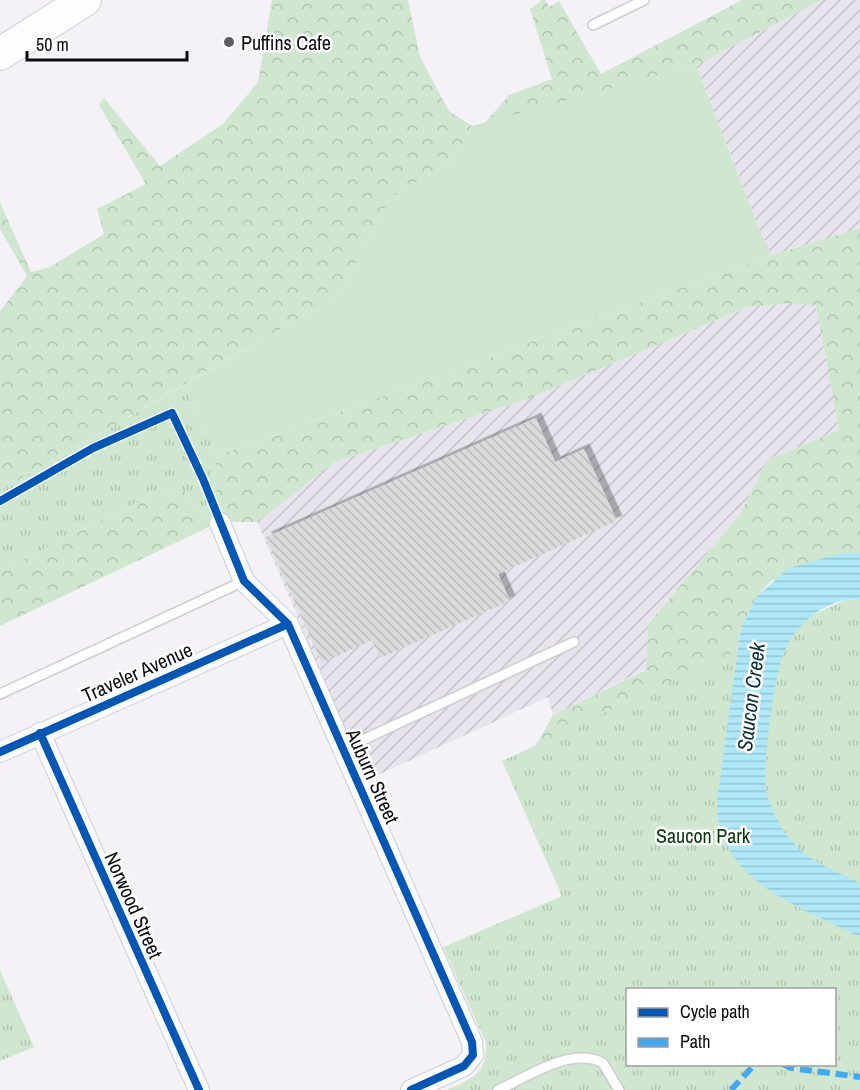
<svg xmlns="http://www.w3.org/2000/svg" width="860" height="1090" font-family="'Archivo Narrow',sans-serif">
	<defs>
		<pattern id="industrial-furrows" width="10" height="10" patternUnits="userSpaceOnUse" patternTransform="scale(1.5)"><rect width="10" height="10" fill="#e7e4ed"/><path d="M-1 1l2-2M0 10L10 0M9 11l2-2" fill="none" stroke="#c5c2ca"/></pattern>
		<pattern id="forest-crowns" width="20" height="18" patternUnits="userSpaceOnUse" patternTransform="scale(1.5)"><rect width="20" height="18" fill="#cfe7cf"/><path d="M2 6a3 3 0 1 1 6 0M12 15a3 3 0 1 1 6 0" fill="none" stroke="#b1c5b1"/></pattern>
		<pattern id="park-tufts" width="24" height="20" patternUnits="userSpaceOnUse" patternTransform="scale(1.5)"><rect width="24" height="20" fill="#cfe7cf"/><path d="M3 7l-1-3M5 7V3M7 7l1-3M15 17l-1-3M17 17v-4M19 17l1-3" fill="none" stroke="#b1c5b1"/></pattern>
		<pattern id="water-rules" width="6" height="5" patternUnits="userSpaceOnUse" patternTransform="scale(1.5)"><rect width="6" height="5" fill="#afe8f7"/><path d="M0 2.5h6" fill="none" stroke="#95c6d3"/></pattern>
		<pattern id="building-back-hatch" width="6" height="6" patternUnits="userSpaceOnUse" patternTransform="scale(1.5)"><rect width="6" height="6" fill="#dcdadb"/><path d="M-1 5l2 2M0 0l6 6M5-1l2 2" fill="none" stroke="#bcbabb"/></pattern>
		<filter id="shadow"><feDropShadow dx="5.5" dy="-5.5" stdDeviation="0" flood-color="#0004"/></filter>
	</defs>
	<rect width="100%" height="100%" fill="#f4f2f6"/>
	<path fill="url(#industrial-furrows)" d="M822,0h38v228l-88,27 -13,-26 -63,-164z
		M790,303l26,3 23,124 -72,30 -27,54 -92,109 -2,46 -93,46 -5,-18 -181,83 -110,-258 39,-39 39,-21 195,-64 218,-91z"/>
	<path fill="#cfe7cf" d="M696,65l63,164 13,26 -555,201 -33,-71 155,-90 52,-98 60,-34 21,-37z"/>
	<path fill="url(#forest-crowns)" d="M272,0h136l12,57 29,54 23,15 -21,37 -60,34 -52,98 -339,196v-180l27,-35 -27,-47v-27l31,70 19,-5 54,-33 -7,-25 49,-25 -47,-79 5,-7 56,68 63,-42 35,-42z
		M542,0h3l4,7 10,-6 42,73 141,-74h80l-126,65 -211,58 24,-28 43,-16 -22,-70z
		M860,228v325h-18l-71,28 -14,15 -16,32 -6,36 125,273v139l-26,-12v-74l-298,-245 17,-30 93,-45 2,-46 92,-110 27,-54 72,-30 -23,-124 -26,-3 -42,4 -218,91 -195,64 -78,60h-31l-13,-42 4,-24 555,-201z
		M185,491l26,35 -211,100v-55l146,-73z"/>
	<path fill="url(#park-tufts)" fill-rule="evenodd" d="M184,385l33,71 -4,24 13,42 -15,4 -26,-35 -39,7 -146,73v-80z
		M845,600h15v490h-413c25,-11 40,-16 39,-47l-43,-96 119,-51 -60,-135zM628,990h206v74h-206z
		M0,970l34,77 -34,14z"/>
	<path fill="url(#water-rules)" d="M842,553h18v47c-32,-5 -67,26 -77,55 -9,24 -21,112 -17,136 3,15 14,34 22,46 19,25 45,32 72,46v54c-60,-30 -144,-56 -143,-136l24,-173 16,-32 32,-28z"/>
	<path fill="url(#building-back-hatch)" filter="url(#shadow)" d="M536,418l19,44 29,-13 33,72 -119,53 12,27 -130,57 -8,-18 -50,23 -56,-126z"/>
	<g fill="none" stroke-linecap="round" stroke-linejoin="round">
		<g stroke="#cecdd0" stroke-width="12">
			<path id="service" d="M593,25l51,-25
				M0,694l244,-113
				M343,749l231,-107
				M498,1090c29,-13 73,-44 105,-27l16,27"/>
		</g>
		<g stroke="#cecdd0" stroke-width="22">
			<path id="minor" d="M220,523l24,58 44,43 184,418 1,13 -9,11 -53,24
				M40,733l159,357
				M0,752l288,-128"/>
		</g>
		<g stroke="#cecdd0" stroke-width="34">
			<path id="trunk" d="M0,54l85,-54"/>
		</g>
		<use href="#service" stroke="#fdfdfe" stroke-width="9"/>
		<use href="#minor" stroke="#fdfdfe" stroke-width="20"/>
		<use href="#trunk" stroke="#fdfdfe" stroke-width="32"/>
		<path stroke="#3fa9f5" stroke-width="6" stroke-dasharray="12 6" stroke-linecap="butt" d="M783,1064l8,4 69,9
			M731,1090l24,-26"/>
		<g stroke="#fff" stroke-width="11">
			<path id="cycleway" d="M0,501l93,-53 79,-35 31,66 41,102 44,43 184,418 1,13 -9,11 -53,24
				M40,733l159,357
				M0,752l288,-128"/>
		</g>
		<use href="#cycleway" stroke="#0057b8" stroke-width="8"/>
	</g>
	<circle fill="#5d5c5f" stroke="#fff" stroke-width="2" cx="229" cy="42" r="6"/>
	<g text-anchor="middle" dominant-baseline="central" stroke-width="5" stroke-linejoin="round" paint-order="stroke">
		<g font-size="20" fill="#0c0c0e" stroke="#fff" text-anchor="start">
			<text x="241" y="42">Puffins Cafe</text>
		</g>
		<g font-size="20" fill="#0c0c0e" stroke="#fff">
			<text transform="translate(137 672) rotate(-24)">Traveler Avenue</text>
			<text transform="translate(373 776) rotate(66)">Auburn Street</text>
			<text transform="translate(134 905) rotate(66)">Norwood Street</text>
		</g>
		<g font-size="20" fill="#06390a" stroke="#fff">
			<text x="703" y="835">Saucon Park</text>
		</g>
		<g font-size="21" font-style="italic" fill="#062f37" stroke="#fff">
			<text transform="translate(751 697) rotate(-83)">Saucon Creek</text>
		</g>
	</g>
	<rect x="626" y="988" width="210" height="78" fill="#ffffff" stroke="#9e9e9f" stroke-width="1.5"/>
	<rect x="638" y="1008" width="30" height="9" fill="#0057b8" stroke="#9e9e9f" stroke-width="1.5"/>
	<text x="680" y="1018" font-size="18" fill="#0c0c0e">Cycle path</text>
	<rect x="638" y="1038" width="30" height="9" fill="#3fa9f5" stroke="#9e9e9f" stroke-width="1.5"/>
	<text x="680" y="1048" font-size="18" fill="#0c0c0e">Path</text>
	<path d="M27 51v9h160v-9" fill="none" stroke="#0c0c0e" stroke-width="3"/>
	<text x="36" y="51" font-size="18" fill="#0c0c0e" stroke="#ffffff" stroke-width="4.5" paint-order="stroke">50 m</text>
</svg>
